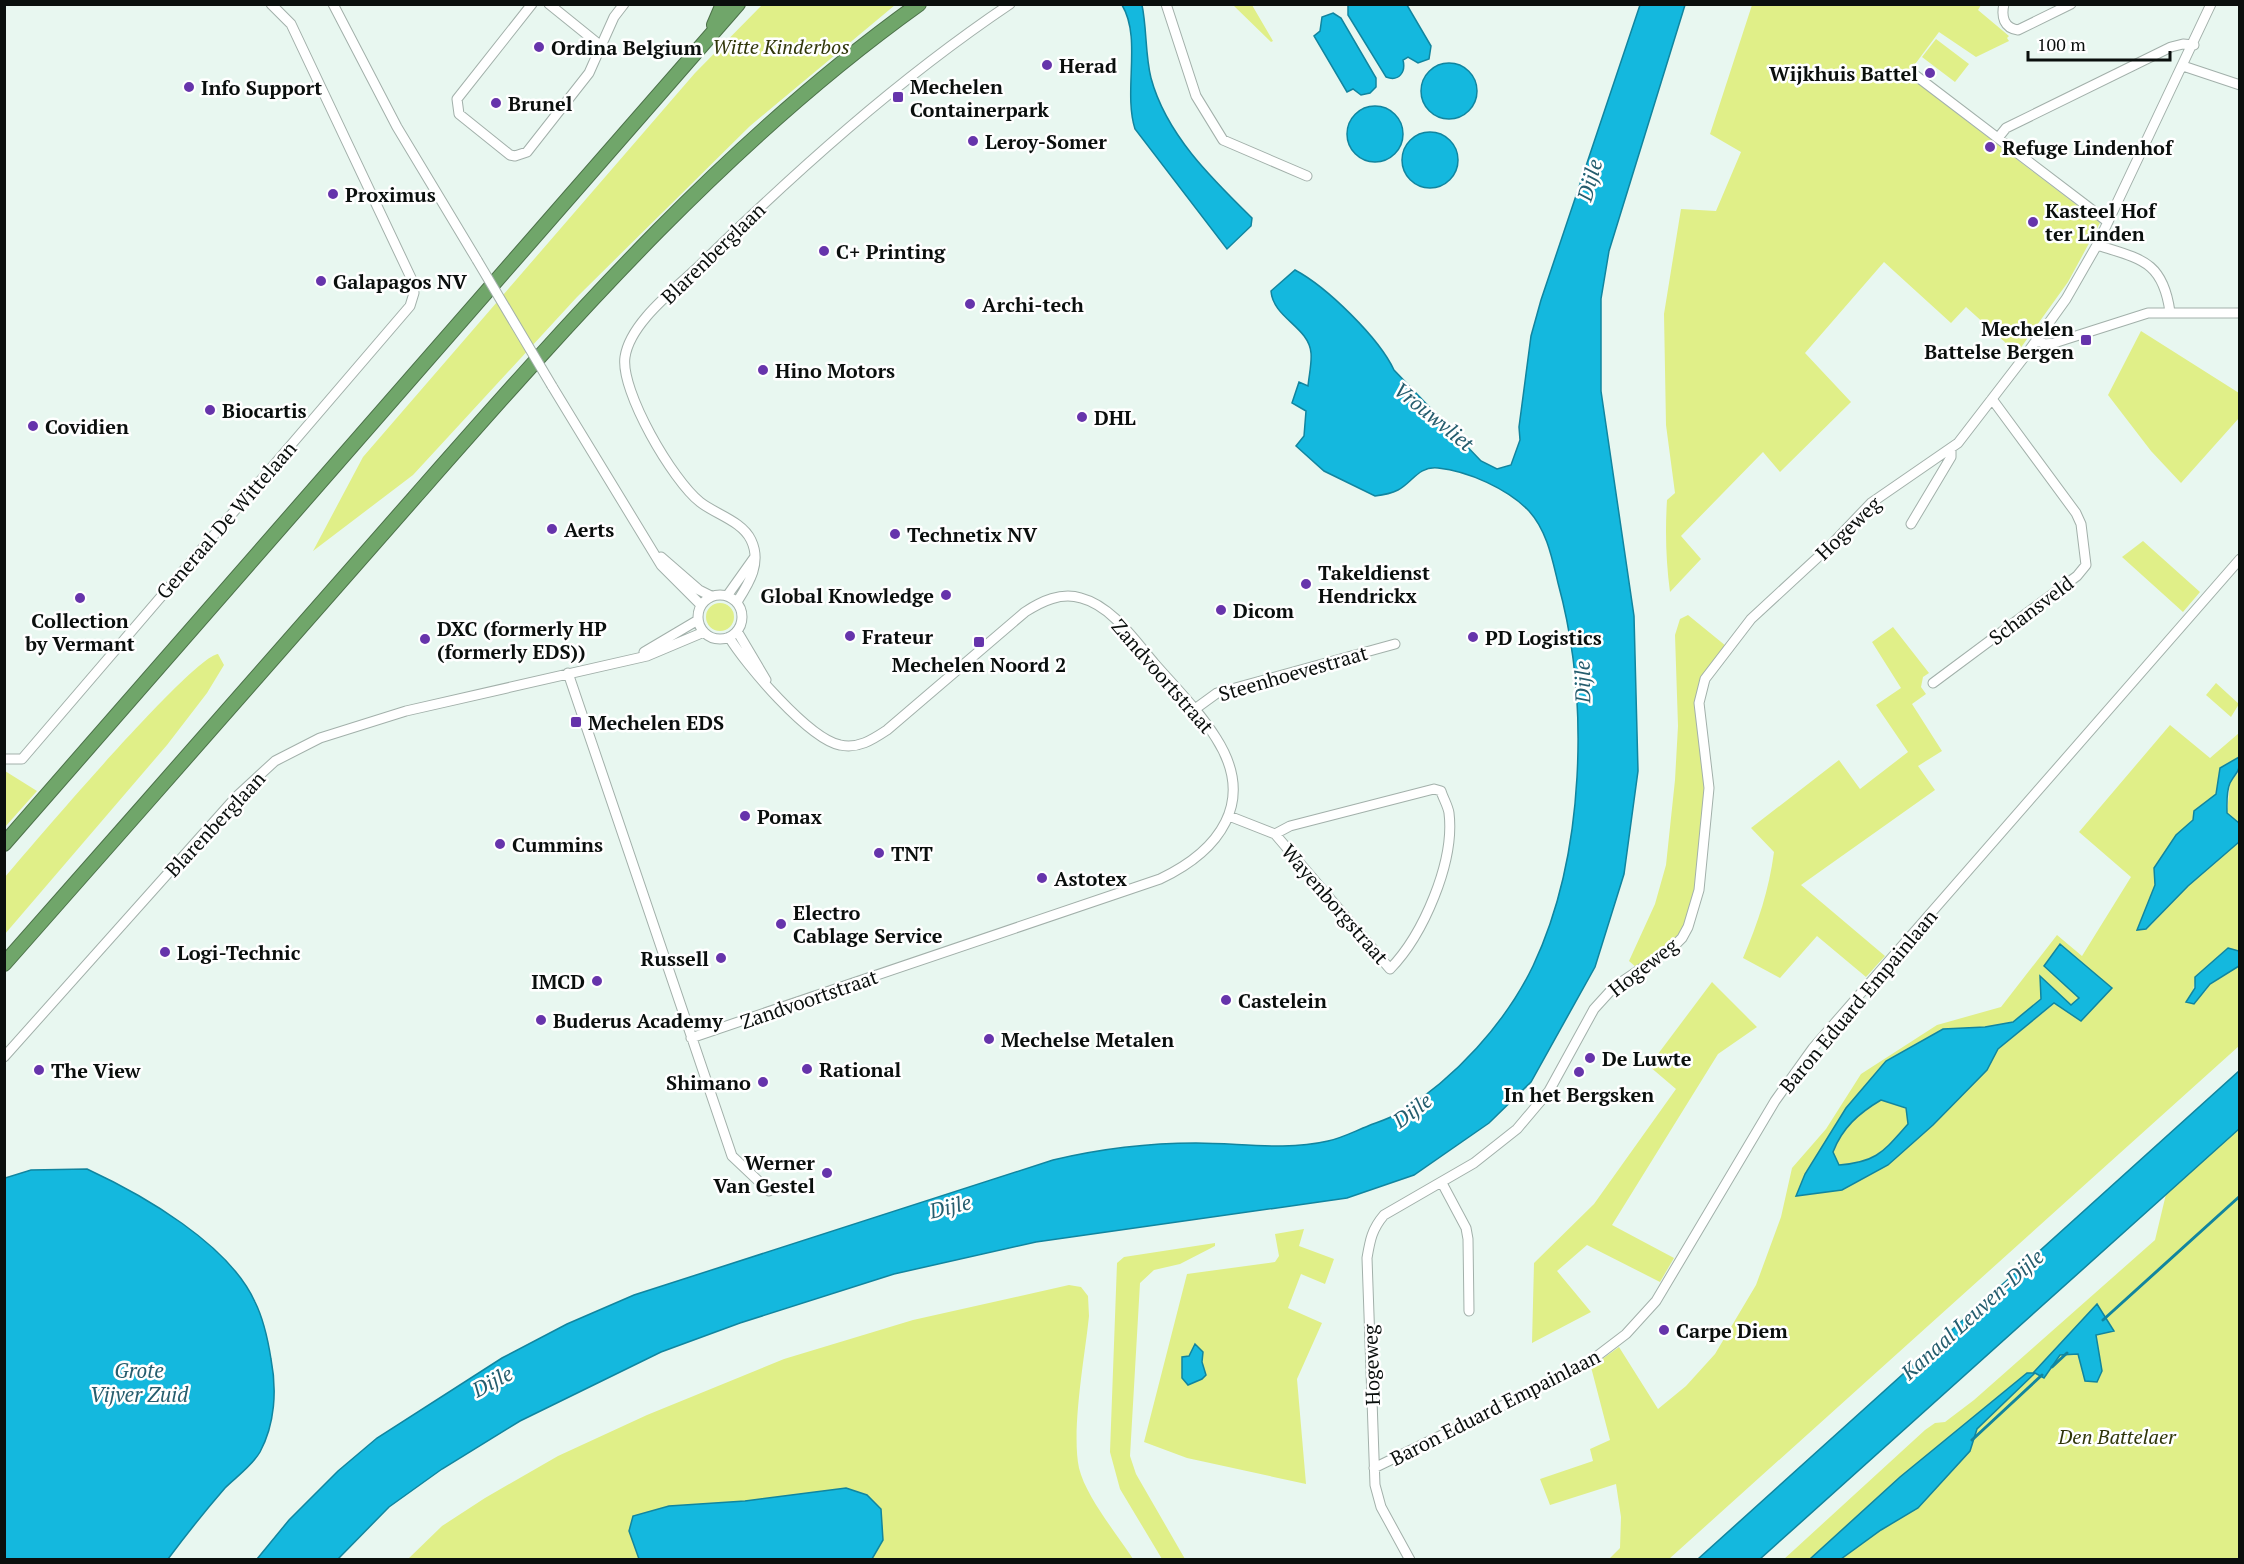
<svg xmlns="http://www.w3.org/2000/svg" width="2244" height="1564" font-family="'PT Serif',serif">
	<rect width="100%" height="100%" fill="#e8f7f0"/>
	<path fill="#e0ef88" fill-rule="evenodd" d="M762,5h133l-145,121 -173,171 -164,178 -100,76 50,-94 332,-384z
		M1233,5h19l21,36 -2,1z
		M1752,5h229l-3,5 31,26 -2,2 2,3 -33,16 -37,-25 -32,43 193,148 -32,59 -51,71 -51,-46 -15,16 -67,-61 -79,91 46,49 -71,70 -17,-20 -82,84 20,23 -31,33c-4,-31 -5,-60 -3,-92l8,-7 -9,-68 -2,-111 17,-105 35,2 25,-59 -31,-18z
		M1936,39l33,25 -14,18 -33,-25z
		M2141,331l98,62v25l-58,65 -30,-32 -43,-56z
		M2143,541l57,51 -17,20 -61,-55z
		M706 617a14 14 0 1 1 28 0a14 14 0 1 1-28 0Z
		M1688,615l38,31 -24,34 5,97 -11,112 -14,43 -12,14 -33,22 -8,-7 26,-57 11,-39 9,-85 3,-54 -3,-91 5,-16z
		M1893,627l36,46 -6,4 -2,10 5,7 -14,10 30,47 -24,15 17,24 -134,95 84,71 -19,21 -49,-41 -37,42 -37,-20c15,-35 26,-68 31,-106l-23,-24 88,-68 21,29 48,-37 -32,-47 25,-17 -29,-46z
		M218,654l6,11 -17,28 -40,52 -162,189v-57c27,-32 187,-220 213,-223z
		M2216,683l23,21 -8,13 -25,-22z
		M2170,725l40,33 29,-25v24l-19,11 -4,26 -21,17 -2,9 -17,15 -22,33 1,17 -17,45 9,-1 41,-43 51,-44v109l-11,-3 -32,29 -4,18 13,-3 5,-8 29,-18v80l-570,513h-60l11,-11 1,-31 -5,-33 -66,21 -10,-26 53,-18 -3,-12 20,-9 -19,-73 28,-20 39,62 28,-23 29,-32 41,-69 25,-68 11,-49 34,-39 35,-55 76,-49 64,-18 56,-72 25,21 49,-79 -52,-45zM2040,977l31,28 8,-7 2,23 -26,-18 -57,46 -11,21 -54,55 -45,40 -83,9 41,-66 139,-81 28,-5 29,-23z
		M5,771l32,20 -32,36z
		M2239,771v52l-12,-10 3,-30z
		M1712,982l45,45 -39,27 -106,171 62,33 -14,24 -73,-37 -30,26 34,41 -59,31 2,-80 60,-59 82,-115 -27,-23z
		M1881,1100l25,8 2,16c-26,28 -30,37 -70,41l-5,-13c9,-25 26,-38 48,-52z
		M2239,1126v433l-456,1 142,-130 10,-7 10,-1 29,-22 181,-160 12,-50z
		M1304,1229l-5,17 35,13 -9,25 -24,-10 -13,34 34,15 -25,56 9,105 -119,-26 -43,-16 43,-168 88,-12 4,-6 -4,-22z
		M1215,1243v3l-35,18 -26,6 -14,13 -10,173 6,18 49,85h-23l-42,-70 -10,-37 7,-189 7,-6z
		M1069,1285l12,2 7,9 1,20c-4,40 -18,114 -10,152 7,29 38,66 54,91l-726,1 35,-34 43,-28 73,-42 89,-41 137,-56 129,-39z"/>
	<path fill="#14b8de" stroke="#11859f" stroke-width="1.5" fill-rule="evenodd" d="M1122,5h20c5,24 3,49 9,73 15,56 60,100 101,140l-1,8 -24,23 -92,-120c-12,-38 7,-91 -13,-124z
		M1348,5h59l24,41 -2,13 -11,4 -10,-6 -5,3c3,12 -4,22 -17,17l-38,-62z
		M1640,5h45l-76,246 -8,48v92l33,225 4,155 -14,103 -29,93 -64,115 -42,41 -75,52 -67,23 -311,44 -142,32 -154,49 -79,29 -141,69 -78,48 -53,38 -51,52h-81l32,-39 49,-49 39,-33 125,-80 65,-34 67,-29 419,-135c46,-11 96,-17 143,-17 44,0 89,8 132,-2 14,-3 27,-10 40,-15 10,-4 23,-8 33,-14 54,-34 104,-88 132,-146 52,-110 57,-266 25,-383 -6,-25 -11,-52 -29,-72 -21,-22 -61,-40 -91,-43 -20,-2 -25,14 -40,22 -8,4 -15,5 -23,6l-51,-25 -28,-25 8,-10 2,-25 -14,-8 7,-21 9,4c1,-11 4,-23 3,-33 -2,-26 -38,-35 -40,-62l24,-21c32,17 84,68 99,100l87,91 16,8 14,-4 9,-25 -1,-13 12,-91 10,-36z
		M1333,13l8,5 35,60v9l-6,6 -9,2 -8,-6 -6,3 -33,-56 6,-5 2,-14z
		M1421 91a28 28 0 1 1 56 0a28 28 0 1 1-56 0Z
		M1347 134a28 28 0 1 1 56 0a28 28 0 1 1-56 0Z
		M1402 160a28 28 0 1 1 56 0a28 28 0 1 1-56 0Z
		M2239,757c1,17 -2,13 -9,26 -4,9 -3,21 -3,30l12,10v19l-51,44 -42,43 -9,1 18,-45 -1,-17 22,-33 17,-15 1,-9 22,-17 4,-26z
		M2060,944l52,44 -31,33 -27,-18 -56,46 -11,21 -54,55 -45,40 -46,25 -46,6 9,-22 41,-66 40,-47 57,-32 42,-2 28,-5 28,-23 -1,-23 31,29 8,-7 -35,-32zM1881,1100l25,8 2,16c-25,28 -31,38 -69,41l-6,-13c9,-24 26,-39 48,-52z
		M2228,948l11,3v15l-29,18 -16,20 -8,-2 9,-14v-11z
		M2239,1071v58l-479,430h-62z
		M87,1169c56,26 142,75 168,133 9,18 13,38 16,57 6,31 4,65 -11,93 -8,14 -24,25 -35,36 -20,23 -39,47 -57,71h-163v-381l26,-8z
		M2097,1304l17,27 -18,4 6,36 -5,11 -12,-1 -7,-27 -18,1 -16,23 -9,-5 -58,56 -7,22 -52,57 -37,22 -40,29h-31l90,-82 127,-104h6z
		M1195,1344l8,8 -1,10 4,13 -4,4 -14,6 -6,-7v-21l7,-1z
		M846,1488l21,7 14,14 2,31 -11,19h-233l-10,-28 4,-15 36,-10 76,-5z"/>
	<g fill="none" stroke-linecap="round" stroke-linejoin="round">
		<path stroke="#11859f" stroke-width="3" d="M2103,1320l137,-124
			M2052,1367l15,-14
			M1972,1440l70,-65"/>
		<g stroke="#a2b0aa" stroke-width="11">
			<path id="minor" d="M333,4l64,123 80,133
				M532,4l-75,95 2,15 51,41 5,1 12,-4 62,-79 12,-27 -52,-42
				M1166,4l30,92 27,44 84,36
				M2004,4c-3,13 0,24 14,26l53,-26
				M601,46l13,-29 10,-13
				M2183,66l57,19
				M1915,75l193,147
				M1998,138l8,-10 165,-81 12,-3 11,1
				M2097,245c44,14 66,16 73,67
				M2036,340l9,4 9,-1 94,-30h92
				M552,386l109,179 40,40
				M1911,524l40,-67v-8
				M661,557l38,33 12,6
				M698 617a22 22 0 1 1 44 0a22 22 0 1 1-44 0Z
				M727,596l27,-38
				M737,602c12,-19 25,-39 14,-62 -9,-19 -36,-26 -51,-38 -27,-21 -80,-111 -75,-145 5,-34 49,-67 73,-90 97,-95 199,-187 312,-263
				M737,631l29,49
				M644,652l54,-32
				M568,673l164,483 37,35
				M1933,683l144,-107 9,-11 -5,-41 -5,-11 -84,-114
				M1195,709l22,-16 178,-49
				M4,759h18l388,-453 4,-13 -2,-13 -121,-256 -20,-20
				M1229,816l46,18 115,135c33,-34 65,-107 59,-156 -1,-7 -6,-15 -8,-22l-7,-2 -144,37 -15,8
				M691,1038l469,-159c59,-28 97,-77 56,-141 -17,-27 -40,-50 -61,-74 -20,-23 -43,-58 -74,-66 -20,-6 -39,3 -56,14l-138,118c-15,10 -29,19 -47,15 -31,-6 -95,-81 -111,-108
				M4,1057l233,-261 38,-35 45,-23 86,-27 241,-55 57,-24
				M1442,1183l24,45 2,11 1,72
				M1374,1468l210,-102 42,-32 30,-33 119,-200 38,-53 427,-489
				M1410,1560l-29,-53 -6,-22 -8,-227c3,-18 5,-29 17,-43l90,-52 43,-34 32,-38 45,-82 20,-22 59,-40 9,-9 6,-11 11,-37 10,-102 -10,-85 6,-24 46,-60 78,-72 42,-44 87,-60 67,-87 41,-57 31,-54 114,-241"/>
		</g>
		<g stroke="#4c7149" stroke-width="16">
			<path id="highway" d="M714,25l9,-21
				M4,844l734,-840
				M4,964c137,-155 274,-311 410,-466 156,-177 312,-356 505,-494"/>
		</g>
		<use href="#minor" stroke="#fff" stroke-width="9"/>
		<use href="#highway" stroke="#70a66a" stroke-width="14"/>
		<g stroke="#a2b0aa" stroke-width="11" stroke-linecap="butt">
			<path id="minor-bridge" d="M477,260l75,126"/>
		</g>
		<use href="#minor-bridge" stroke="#fff" stroke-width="9"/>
	</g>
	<g fill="#6634ab" stroke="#fff" stroke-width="2">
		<circle cx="539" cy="47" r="6"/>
		<circle cx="1047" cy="65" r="6"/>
		<circle cx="1930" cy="73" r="6"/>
		<circle cx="189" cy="87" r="6"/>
		<rect x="892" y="91" width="12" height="12" rx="3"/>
		<circle cx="496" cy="103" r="6"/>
		<circle cx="973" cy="141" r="6"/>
		<circle cx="1990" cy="147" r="6"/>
		<circle cx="333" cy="194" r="6"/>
		<circle cx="2033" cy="222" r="6"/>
		<circle cx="824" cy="251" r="6"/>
		<circle cx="321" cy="281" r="6"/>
		<circle cx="970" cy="304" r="6"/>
		<rect x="2080" y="334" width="12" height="12" rx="3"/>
		<circle cx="763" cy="370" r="6"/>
		<circle cx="210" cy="410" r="6"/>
		<circle cx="1082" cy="417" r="6"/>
		<circle cx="33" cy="426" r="6"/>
		<circle cx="552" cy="529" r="6"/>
		<circle cx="895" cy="534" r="6"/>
		<circle cx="1306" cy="584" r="6"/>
		<circle cx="946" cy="595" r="6"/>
		<circle cx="80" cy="598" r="6"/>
		<circle cx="1221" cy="610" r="6"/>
		<circle cx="850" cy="636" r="6"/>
		<circle cx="1473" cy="637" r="6"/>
		<circle cx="425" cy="639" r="6"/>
		<rect x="973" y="636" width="12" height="12" rx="3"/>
		<rect x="570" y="716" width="12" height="12" rx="3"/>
		<circle cx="745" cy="816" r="6"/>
		<circle cx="500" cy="844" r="6"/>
		<circle cx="879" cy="853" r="6"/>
		<circle cx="1042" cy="878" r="6"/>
		<circle cx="781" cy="924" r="6"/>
		<circle cx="165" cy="952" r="6"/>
		<circle cx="721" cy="958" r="6"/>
		<circle cx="597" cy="981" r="6"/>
		<circle cx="1226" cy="1000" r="6"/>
		<circle cx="541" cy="1020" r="6"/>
		<circle cx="989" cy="1039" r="6"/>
		<circle cx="1590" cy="1058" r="6"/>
		<circle cx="807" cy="1069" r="6"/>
		<circle cx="39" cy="1070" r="6"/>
		<circle cx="1579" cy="1072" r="6"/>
		<circle cx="763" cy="1082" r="6"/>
		<circle cx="827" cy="1173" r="6"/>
		<circle cx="1664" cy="1330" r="6"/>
	</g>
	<g text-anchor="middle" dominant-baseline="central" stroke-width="5" stroke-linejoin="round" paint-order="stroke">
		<g font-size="20" font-style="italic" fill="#303609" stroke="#fff">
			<text x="781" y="46">Witte Kinderbos</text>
			<text x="2117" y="1436">Den Battelaer</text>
		</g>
		<g font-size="20" font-weight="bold" fill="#0a0f0d" stroke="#fff" text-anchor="start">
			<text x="551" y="47">Ordina Belgium</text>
			<text x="1059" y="65">Herad</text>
			<text x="1918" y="73" text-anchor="end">Wijkhuis Battel</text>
			<text x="910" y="86">Mechelen<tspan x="910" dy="23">Containerpark</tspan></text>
			<text x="201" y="87">Info Support</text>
			<text x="508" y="103">Brunel</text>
			<text x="985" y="141">Leroy-Somer</text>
			<text x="2002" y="147">Refuge Lindenhof</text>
			<text x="345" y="194">Proximus</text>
			<text x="2045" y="210">Kasteel Hof<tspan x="2045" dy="23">ter Linden</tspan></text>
			<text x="836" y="251">C+ Printing</text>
			<text x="333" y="281">Galapagos NV</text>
			<text x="982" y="304">Archi-tech</text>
			<text x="2074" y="328" text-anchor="end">Mechelen<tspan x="2074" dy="23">Battelse Bergen</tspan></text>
			<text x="775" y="370">Hino Motors</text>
			<text x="222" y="410">Biocartis</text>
			<text x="1094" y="417">DHL</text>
			<text x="45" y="426">Covidien</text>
			<text x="564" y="529">Aerts</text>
			<text x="907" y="534">Technetix NV</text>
			<text x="1318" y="572">Takeldienst<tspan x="1318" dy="23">Hendrickx</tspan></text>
			<text x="934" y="595" text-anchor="end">Global Knowledge</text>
			<text x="1233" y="610">Dicom</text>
			<text x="80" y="620" text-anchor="middle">Collection<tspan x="80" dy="23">by Vermant</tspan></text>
			<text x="437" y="628">DXC (formerly HP<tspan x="437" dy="23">(formerly EDS))</tspan></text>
			<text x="862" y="636">Frateur</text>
			<text x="1485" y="637">PD Logistics</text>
			<text x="979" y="664" text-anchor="middle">Mechelen Noord 2</text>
			<text x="588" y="722">Mechelen EDS</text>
			<text x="757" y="816">Pomax</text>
			<text x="512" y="844">Cummins</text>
			<text x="891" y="853">TNT</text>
			<text x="1054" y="878">Astotex</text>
			<text x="793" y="912">Electro<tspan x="793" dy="23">Cablage Service</tspan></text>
			<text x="177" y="952">Logi-Technic</text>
			<text x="709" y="958" text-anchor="end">Russell</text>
			<text x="585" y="981" text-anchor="end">IMCD</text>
			<text x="1238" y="1000">Castelein</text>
			<text x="553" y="1020">Buderus Academy</text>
			<text x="1001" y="1039">Mechelse Metalen</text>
			<text x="1602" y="1058">De Luwte</text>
			<text x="819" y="1069">Rational</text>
			<text x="51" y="1070">The View</text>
			<text x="751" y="1082" text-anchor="end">Shimano</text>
			<text x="1579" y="1094" text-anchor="middle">In het Bergsken</text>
			<text x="815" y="1162" text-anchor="end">Werner<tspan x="815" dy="23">Van Gestel</tspan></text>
			<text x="1676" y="1330">Carpe Diem</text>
		</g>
		<g font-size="20" fill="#0a0f0d" stroke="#fff">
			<text transform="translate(713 253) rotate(-44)">Blarenberglaan</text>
			<text transform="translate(226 520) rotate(-49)">Generaal De Wittelaan</text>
			<text transform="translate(1848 528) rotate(-44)">Hogeweg</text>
			<text transform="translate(2031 610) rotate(-37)">Schansveld</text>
			<text transform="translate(1293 673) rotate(-16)">Steenhoevestraat</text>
			<text transform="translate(1163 676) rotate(49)">Zandvoortstraat</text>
			<text transform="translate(215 824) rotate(-47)">Blarenberglaan</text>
			<text transform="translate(1335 904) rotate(49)">Wayenborgstraat</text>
			<text transform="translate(1643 967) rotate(-38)">Hogeweg</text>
			<text transform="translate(809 999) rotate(-19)">Zandvoortstraat</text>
			<text transform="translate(1858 1001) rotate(-50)">Baron Eduard Empainlaan</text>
			<text transform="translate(1371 1365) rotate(-92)">Hogeweg</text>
			<text transform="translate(1495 1407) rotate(-27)">Baron Eduard Empainlaan</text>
		</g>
		<g font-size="21" font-style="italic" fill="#255d6e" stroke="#fff">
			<text transform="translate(1589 180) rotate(-74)">Dijle</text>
			<text transform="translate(1434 416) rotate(39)">Vrouwvliet</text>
			<text transform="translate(1582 682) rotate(-91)">Dijle</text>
			<text transform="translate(1412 1110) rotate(-37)">Dijle</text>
			<text transform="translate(950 1206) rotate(-14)">Dijle</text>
			<text transform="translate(1972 1314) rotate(-42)">Kanaal Leuven-Dijle</text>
			<text x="139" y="1370">Grote<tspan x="139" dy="24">Vijver Zuid</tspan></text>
			<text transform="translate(492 1381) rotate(-28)">Dijle</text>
		</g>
	</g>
	<rect width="2244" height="1564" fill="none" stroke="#0a0f0d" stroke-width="12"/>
	<path d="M2028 51v9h142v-9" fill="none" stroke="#0a0f0d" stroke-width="3"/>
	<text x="2037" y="51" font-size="18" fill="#0a0f0d" stroke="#ffffff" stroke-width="4.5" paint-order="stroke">100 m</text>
</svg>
